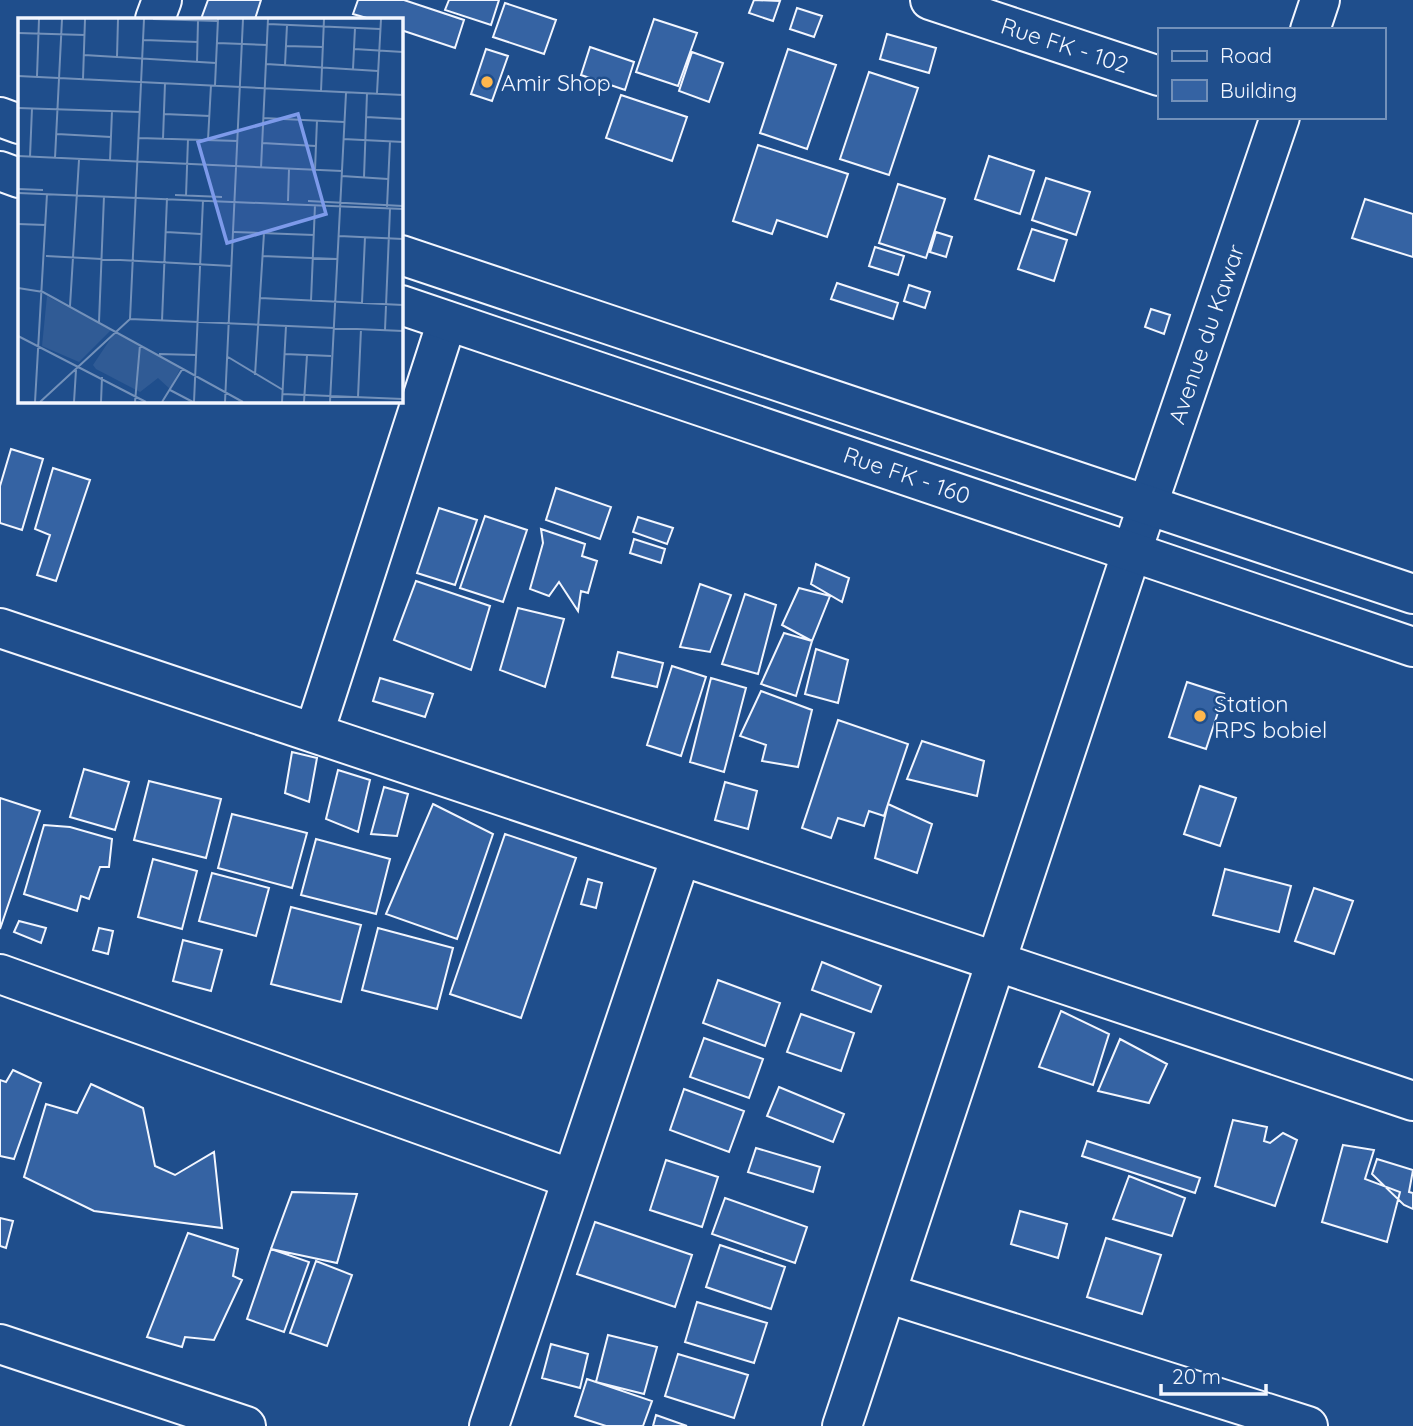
<svg xmlns="http://www.w3.org/2000/svg" width="1413" height="1426" font-family="Quicksand,sans-serif">
	<rect width="100%" height="100%" fill="#1f4e8c"/>
	<path fill="#3563a3" stroke="#f2f6ff" stroke-width="2" d="M208,0h53l-6,19h-54z
		M358,0h46l60,20 -9,28 -54,-18v-11h-31l-17,-5z
		M449,0h50l-8,25 -46,-15z
		M754,0l26,1 -7,20 -24,-8z
		M505,3l51,17 -12,34 -51,-17z
		M797,8l25,8 -8,21 -24,-8z
		M654,19l43,14 -19,53 -42,-14z
		M887,34l49,14 -7,25 -49,-14z
		M590,47l44,15 -9,28 -44,-15z
		M486,49l22,7 -16,45 -21,-7z
		M788,49l48,16 -29,84 -47,-16z
		M692,52l31,11 -14,39 -30,-11z
		M869,72l49,16 -29,87 -49,-16z
		M621,95l66,22 -15,44 -66,-23z
		M758,145l90,29 -21,63 -50,-17 -5,14 -39,-13z
		M989,156l45,15 -14,43 -45,-15z
		M1046,178l44,14 -14,43 -44,-15z
		M898,184l47,15 -19,59 -47,-15z
		M1365,199l48,15v43l-61,-19z
		M1032,229l35,11 -13,41 -36,-12z
		M936,232l16,5 -6,20 -16,-5z
		M875,247l29,9 -6,19 -29,-9z
		M837,283l61,20 -5,16 -62,-20z
		M909,285l21,7 -5,16 -21,-7z
		M1151,309l19,6 -6,19 -19,-7z
		M11,449l32,10 -21,71 -22,-7v-37z
		M53,468l37,12 -34,101 -19,-6 13,-40 -15,-6z
		M556,488l55,19 -11,32 -54,-19z
		M439,508l38,12 -22,65 -38,-12z
		M485,516l42,14 -24,72 -43,-14z
		M638,517l35,11 -6,16 -34,-12z
		M541,529l44,15 -3,12 15,5 -9,32 -7,-2 -3,20 -19,-29 -10,14 -19,-7 13,-46z
		M634,539l31,10 -4,14 -31,-10z
		M816,564l33,14 -7,24 -31,-18z
		M416,581l74,25 -19,64 -77,-30z
		M700,584l31,11 -21,57 -30,-5z
		M799,588l31,8 -18,45 -30,-16z
		M745,594l31,11 -18,69 -36,-10z
		M518,608l46,11 -19,68 -45,-17z
		M784,633l28,8 -16,55 -35,-12z
		M816,649l32,11 -10,43 -33,-9z
		M618,652l45,11 -6,24 -45,-10z
		M672,666l34,11 -25,79 -34,-11z
		M380,678l53,16 -8,23 -52,-16z
		M711,678l35,10 -22,84 -34,-10z
		M1187,682l37,12 -18,55 -37,-12z
		M761,691l51,19 -14,57 -36,-6 4,-16 -26,-9z
		M838,720l70,24 -24,72 -15,-5 -5,15 -26,-8 -7,20 -29,-10z
		M922,741l62,20 -7,35 -70,-17z
		M292,752l25,6 -8,44 -24,-9z
		M84,769l45,13 -14,48 -45,-13z
		M338,770l32,10 -12,52 -32,-13z
		M149,781l72,18 -15,59 -72,-18z
		M725,782l32,9 -9,38 -33,-9z
		M1200,786l36,12 -16,48 -36,-12z
		M384,787l24,7 -11,42 -26,-2z
		M0,798l40,13 -40,118z
		M433,804l60,30 -36,105 -71,-25z
		M888,804l44,20 -15,49 -42,-15z
		M232,814l75,19 -15,55 -74,-20z
		M44,825l26,2 42,12 -3,28h-9l-11,32 -8,-3 -4,15 -53,-17z
		M505,834l71,24 -55,160 -71,-24z
		M316,839l74,20 -14,55 -75,-19z
		M153,859l44,12 -15,58 -44,-12z
		M1225,869l66,17 -12,46 -66,-17z
		M212,873l57,15 -13,48 -57,-15z
		M588,879l14,4 -6,25 -15,-4z
		M1314,888l39,13 -19,53 -39,-13z
		M291,907l70,18 -20,77 -70,-18z
		M19,921l27,7 -5,15 -27,-11z
		M99,928l14,3 -5,23 -15,-4z
		M378,928l75,20 -16,61 -75,-19z
		M183,940l39,10 -11,41 -38,-10z
		M822,962l59,24 -10,26 -59,-22z
		M718,980l62,23 -15,43 -62,-23z
		M1061,1011l48,23 -16,51 -54,-18z
		M801,1014l53,19 -13,38 -54,-19z
		M704,1038l59,21 -14,39 -59,-21z
		M1120,1039l47,25 -18,39 -51,-12z
		M13,1070l28,13 -27,76 -14,-3v-76l6,2z
		M91,1084l52,24 12,58 20,9 39,-23 8,76 -128,-17 -70,-34 22,-73 31,9z
		M779,1087l65,27 -11,28 -66,-26z
		M684,1089l60,22 -15,41 -59,-22z
		M1233,1120l34,7 -3,14 6,2 13,-10 14,7 -22,66 -60,-20z
		M1087,1141l113,37 -5,15 -113,-37z
		M1343,1145l31,5 -9,29 35,13 -13,50 -65,-20z
		M756,1148l64,19 -7,25 -65,-20z
		M1377,1159l36,11 -4,22 4,1v16l-9,-4 -32,-31z
		M666,1160l52,17 -16,50 -52,-17z
		M1129,1176l56,22 -13,38 -59,-17z
		M292,1192l65,2 -20,69 -66,-14z
		M725,1198l82,29 -12,36 -83,-29z
		M1020,1211l47,13 -9,34 -47,-14z
		M0,1218l13,3 -7,27 -6,-2z
		M595,1222l97,33 -17,52 -98,-33z
		M188,1233l50,16 -5,27 9,4 -28,60 -29,-3 -3,10 -35,-10z
		M1106,1238l55,17 -19,59 -55,-17z
		M720,1245l65,22 -14,42 -65,-22z
		M271,1249l38,13 -25,70 -37,-13z
		M316,1261l36,14 -25,71 -37,-13z
		M697,1302l70,21 -13,40 -69,-21z
		M608,1335l49,12 -13,47 -48,-12z
		M551,1344l37,10 -8,34 -38,-10z
		M678,1354l70,21 -14,43 -69,-22z
		M587,1379l65,22 -9,25h-37l-31,-10z
		M656,1415l31,11h-34z"/>
	<g fill="none" stroke-linecap="round" stroke-linejoin="round">
		<g stroke="#f2f6ff" stroke-width="42">
			<path id="minor" d="M930,0l229,76
				M155,19l7,-19
				M1310,30l10,-30
				M0,628l1413,473
				M314,733l133,-412
				M0,974l572,205
				M886,1293l422,133
				M0,1344l246,82
				M489,1426l192,-570
				M842,1426l290,-875 148,-434"/>
		</g>
		<g stroke="#f2f6ff" stroke-width="42">
			<path id="major" d="M0,117l19,7
				M0,171l19,7
				M401,255l1012,339
				M401,305l1012,342"/>
		</g>
		<use href="#minor" stroke="#1f4e8c" stroke-width="38"/>
		<use href="#major" stroke="#1f4e8c" stroke-width="38"/>
	</g>
	<g fill="#ffb74d" stroke="#1f4e8c" stroke-width="2.5">
		<circle cx="487" cy="82" r="7"/>
		<circle cx="1200" cy="716" r="7"/>
	</g>
	<g text-anchor="middle" dominant-baseline="central" stroke-width="5" stroke-linejoin="round" paint-order="stroke">
		<g font-size="23" fill="#f2f6ff" stroke="#1f4e8c">
			<text transform="translate(1065 45) rotate(18)">Rue FK - 102</text>
			<text transform="translate(1206 334) rotate(-71)">Avenue du Kawar</text>
			<text transform="translate(907 475) rotate(19)">Rue FK - 160</text>
		</g>
		<g font-size="23" fill="#f2f6ff" stroke="#1f4e8c" text-anchor="start">
			<text x="501" y="82">Amir Shop</text>
			<text x="1214" y="703">Station<tspan x="1214" dy="26">RPS bobiel</tspan></text>
		</g>
	</g>
	<g transform="translate(18 18)">
		<rect width="385" height="385" fill="#1f4e8c"/>
		<path d="M29,278l64,34 -32,32 -37,-16zM97,314l66,35 -11,22 -12,-11 -18,14 -44,-23 -3,-4z" fill="#305b95"/>
		<path fill="none" stroke="#7391ba" stroke-width="2" d="M135,1l64,2M250,6l112,5M0,15l67,2M126,22l54,2M199,25l50,2M268,28l36,1M336,31l49,3M66,37l132,8M99,39l1,-38M179,44l1,-41M248,46l112,7M267,47l2,-40M335,51l2,-41M0,58l385,19M19,58l2,-57M65,61l2,-60M197,67l3,-66M303,73l3,-72M359,75l4,-74M384,77l1,-38M0,90l122,4M146,96l46,2M348,99l37,2M245,100l81,4M39,116l54,3M121,120l99,3M145,121l2,-56M325,121l60,3M190,122l3,-55M244,125l54,3M0,138l324,15M12,139l2,-49M37,140l7,-139M92,143l2,-50M243,150l7,-149M297,152l2,-50M324,158l46,3M346,159l3,-84M0,171l25,1M0,175l385,16M157,177l47,2M168,178l2,-57M270,183l1,-32M290,183l95,5M369,189l3,-66M0,206l28,1M148,214l35,2M216,214l80,3M321,218l64,3M28,238l186,10M244,238l75,3M0,270l25,4 200,110M242,280l143,7M293,283l4,-96M344,285l3,-66M52,288l9,-146M112,301l14,-300M144,303l5,-123M81,304l5,-126M367,312l5,-121M0,318l128,66M141,336l37,1M267,336l46,2M210,339l55,33M237,357l9,-142M152,372l23,12M264,376l121,5M340,379l3,-68M17,384l12,-208M22,384l90,-83 273,12M56,384l2,-32M83,384l1,-25M117,384l5,-57M144,384l21,-34M176,384l9,-202M207,384l18,-383M264,384l4,-76M286,384l3,-47M312,384l16,-309"/>
		<path fill="#7d9aea" fill-opacity="0.15" stroke="#7d9aea" stroke-width="3.5" d="M280,96l28,100 -99,29 -29,-101z"/>
		<rect width="385" height="385" fill="none" stroke="#f2f6ff" stroke-width="3.5"/>
	</g>
	<rect x="1158" y="28" width="228" height="91" fill="#1f4e8c" stroke="#7391ba" stroke-width="2"/>
	<rect x="1172" y="51" width="35" height="10" fill="#1f4e8c" stroke="#7391ba" stroke-width="2"/>
	<text x="1220" y="63" font-size="21" fill="#f2f6ff">Road</text>
	<rect x="1172" y="80" width="35" height="21" fill="#3563a3" stroke="#7391ba" stroke-width="2"/>
	<text x="1220" y="98" font-size="21" fill="#f2f6ff">Building</text>
	<path d="M1161 1384v10h105v-10" fill="none" stroke="#f2f6ff" stroke-width="3.5"/>
	<text x="1172" y="1384" font-size="21" fill="#f2f6ff" stroke="#1f4e8c" stroke-width="5" paint-order="stroke">20 m</text>
</svg>
